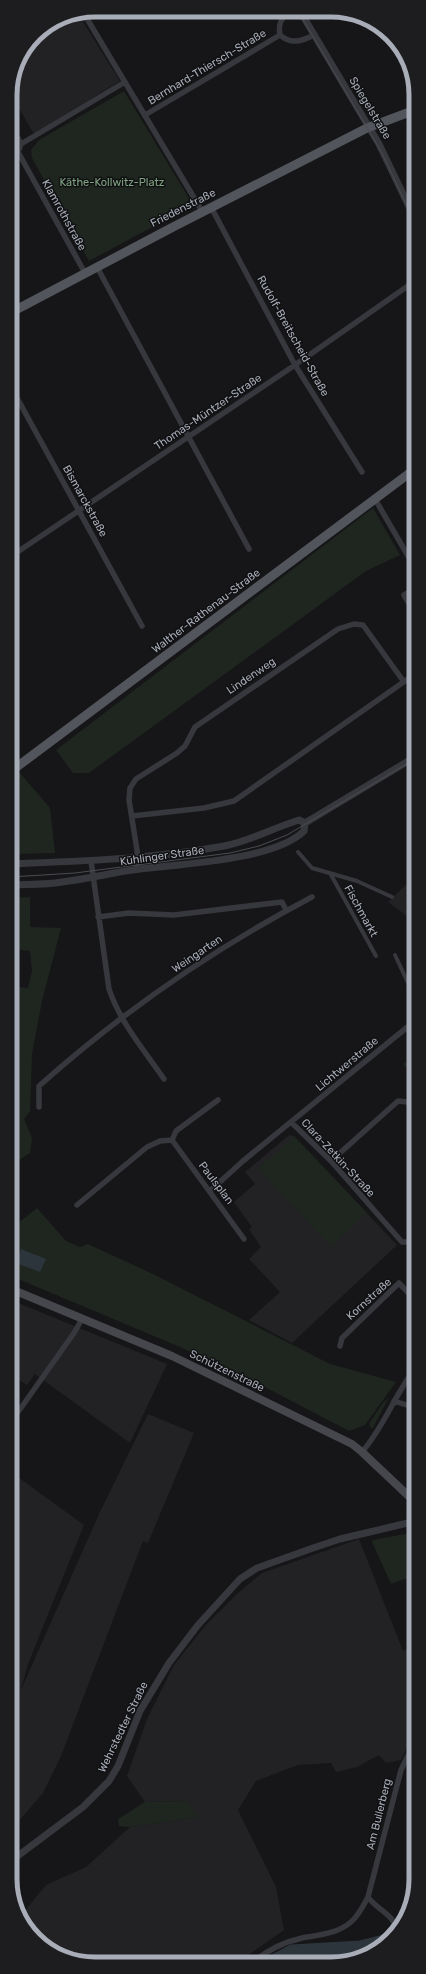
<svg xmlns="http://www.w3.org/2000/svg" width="426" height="1974" font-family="Rubik,sans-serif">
	<rect width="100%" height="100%" fill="#161618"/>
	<path fill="#222225" d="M78,14l42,67 -86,53 -24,-41 7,-30 18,-28 28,-19z
		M416,875v48l-28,-21z
		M289,1135l5,1 103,109 -105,98 -43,-23 31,-28 -31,-33 12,-12 -12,-18 3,-2 -18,-25 21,-18 -10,-12z
		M11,1300l156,64 -37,79 -95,-69 -8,11 -16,-10z
		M148,1414l46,19 -46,110 -5,-2 -82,215 -18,37 -32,37v-358l73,53 -56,139 -7,26 78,-176z
		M359,1539l44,112 13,-7v85l-15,31 -15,3 -7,-8 -22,12 -21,5 -5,-9 -33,2 -42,16 -18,29 38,77 8,43 -47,33 -158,-1 -48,-27 -9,-21 24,-29 40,-18 44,-40 67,-10 -9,-16 -43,1 -18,-26 20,-57 27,-54 31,-39 33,-33 24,-20z"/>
	<path fill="#1e261f" d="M124,91l69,114 -104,56 -57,-103 -1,-8 8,-10z
		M373,508l27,47 -34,16 -277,202h-16l-17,-23z
		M20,773l30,35 5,45 -45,1v-72z
		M30,897v30l31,1 -19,73 -10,53 -2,57 -6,8 8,19 -2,15 -20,13 2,-91 -2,-1v-88l18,2 4,-17 -2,-20 -20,-2v-51z
		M416,1056v41l-9,-10 8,-9 -12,-14z
		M294,1136l73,77 -36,34 -73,-78z
		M37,1208l29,33 14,6 8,-3 67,31 175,89 66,18 -31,43 -16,6 -86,-45 -83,-39 -169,-71v-50l1,2z
		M389,1397l-16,31h-2l-2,-4 13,-20z
		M416,1532v49l-6,1 -1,-3h-4l-14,5 -19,-42 1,-2z
		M188,1801l10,16 -68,10 -11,-1 -1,-7 27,-17z"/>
	<path fill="#2c353c" d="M21,1249l25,10 -6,13 -24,-9z"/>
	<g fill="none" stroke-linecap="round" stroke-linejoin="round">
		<path stroke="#2c353c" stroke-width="13" d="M270,1963l22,-12 68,-4 28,-7"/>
		<path stroke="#37383d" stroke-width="4" d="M298,852l14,16 45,13 35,16
			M330,873l46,83
			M395,955l21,45"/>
		<path stroke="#37383d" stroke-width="5.5" d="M290,11c-9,7 -12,13 -10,24 11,10 22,6 34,0
			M83,12l119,199
			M145,115l135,-80
			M10,123l11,21 -3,8 67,121
			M21,144l104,-62
			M10,156l8,-4
			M211,207l84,158 67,107
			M97,267l152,282
			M10,385l132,241
			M375,499l40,69
			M10,557l285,-192 120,-84
			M415,589l-11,6 11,19
			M132,816l72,-8 30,-7 181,-127
			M91,861l18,128c11,33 35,61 55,90
			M138,869l-1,-19 -8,-50 1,-12 6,-9 41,-26 8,-7 10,-19 143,-98 16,-5 9,1 41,57
			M98,917l31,-4 45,2 108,-13 4,8
			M39,1107v-21c82,-73 176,-138 273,-189
			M292,1123l39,38 71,81h11l3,-2
			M172,1140l4,-9 42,-31
			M331,1161l67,-60 9,1 9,8
			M210,1191l33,-30 173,-141
			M77,1205l70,-58 13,-6 12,-1 72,99
			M340,1346l2,-8 57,-55 17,18
			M394,1401l22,7
			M11,1422l63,-89 8,-14
			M362,1452c22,-25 33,-58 54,-85
			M368,1897l33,-127 15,-31
			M252,1963c14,-12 32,-21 50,-25 16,-3 35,-4 49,-16 8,-7 12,-16 17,-25 8,12 25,17 29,32"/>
		<path stroke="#37383d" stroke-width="7" d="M300,11l79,133 36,75
			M10,864c72,-3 143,-5 214,-18 26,-5 49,-18 75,-26l6,3
			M10,885c18,-1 35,0 52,-3 26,-3 52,-10 78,-13 41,-5 135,-9 164,-38l1,-8 110,-66
			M11,1861l72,-54 26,-26 9,-15 22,-55 29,-48 29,-38 42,-46 17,-11 56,-20 27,-9 76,-18"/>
		<path stroke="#45474d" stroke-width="8" d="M11,1289l161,67 180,88 10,8 54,51"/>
		<path stroke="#53555c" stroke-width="9" d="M10,313l165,-87 192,-98 48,-18
			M10,772l405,-303"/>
		<path stroke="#4a4c52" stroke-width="1" d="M298,11l84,142 33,70
			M10,877l65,-4 155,-20 29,-7 28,-11 128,-76"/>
	</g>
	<g text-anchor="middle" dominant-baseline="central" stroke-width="3" stroke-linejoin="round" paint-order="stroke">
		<g font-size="11" fill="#a8adb8" stroke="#111113">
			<text transform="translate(207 67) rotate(-31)">Bernhard-Thiersch-Straße</text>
			<text transform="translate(370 108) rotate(59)">Spiegelstraße</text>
			<text transform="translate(183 208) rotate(-27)">Friedenstraße</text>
			<text transform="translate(64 215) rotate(61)">Klamrothstraße</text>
			<text transform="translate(293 336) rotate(61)">Rudolf-Breitscheid-Straße</text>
			<text transform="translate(208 412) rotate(-34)">Thomas-Müntzer-Straße</text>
			<text transform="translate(85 501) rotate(61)">Bismarckstraße</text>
			<text transform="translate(206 611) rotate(-37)">Walther-Rathenau-Straße</text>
			<text transform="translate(251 676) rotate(-34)">Lindenweg</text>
			<text transform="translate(162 856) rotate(-8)">Kühlinger Straße</text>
			<text transform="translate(361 911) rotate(61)">Fischmarkt</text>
			<text transform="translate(197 954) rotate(-34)">Weingarten</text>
			<text transform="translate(347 1064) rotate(-40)">Lichtwerstraße</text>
			<text transform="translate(338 1158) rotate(47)">Clara-Zetkin-Straße</text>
			<text transform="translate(216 1183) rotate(53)">Paulsplan</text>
			<text transform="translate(369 1299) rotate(-42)">Kornstraße</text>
			<text transform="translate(227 1371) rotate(26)">Schützenstraße</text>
			<text transform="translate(123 1727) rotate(-64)">Wehrstedter Straße</text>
			<text transform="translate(379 1814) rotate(-76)">Am Bullerberg</text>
		</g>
		<g font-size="11" fill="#7fa381" stroke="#111113">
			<text x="112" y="182">Käthe-Kollwitz-Platz</text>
		</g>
	</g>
	<path d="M0 0H426V1974H0ZM95 17H331A78 78 0 0 1 409 95V1879A78 78 0 0 1 331 1957H95A78 78 0 0 1 17 1879V95A78 78 0 0 1 95 17Z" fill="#1d1d20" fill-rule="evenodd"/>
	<path fill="none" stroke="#a8adb8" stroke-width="5" d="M95 17H331A78 78 0 0 1 409 95V1879A78 78 0 0 1 331 1957H95A78 78 0 0 1 17 1879V95A78 78 0 0 1 95 17Z"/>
</svg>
